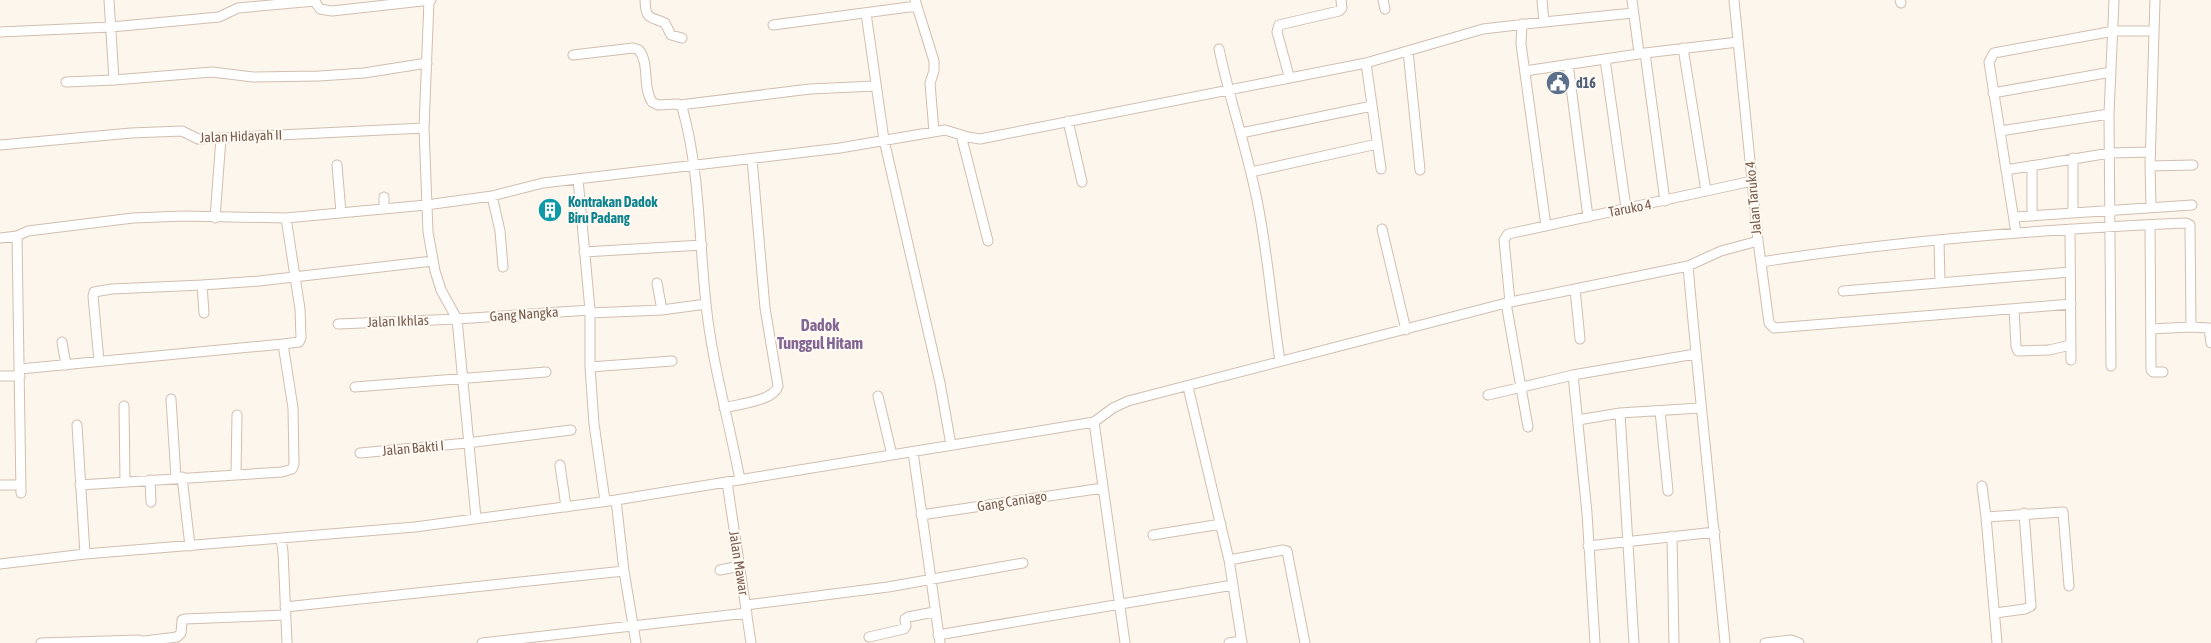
<svg xmlns="http://www.w3.org/2000/svg" width="2211" height="643" font-family="'Asap Condensed',sans-serif">
	<rect width="100%" height="100%" fill="#fdf6ec"/>
	<g fill="none" stroke-linecap="round" stroke-linejoin="round">
		<g stroke="#d1beb0" stroke-width="11">
			<path id="minor" d="M109,0l5,80 98,-8 41,5 66,-1 45,-3 63,-10
				M314,0l6,9 12,2 99,-11
				M429,0l-5,128 4,104 7,39 6,19 16,29 19,199
				M645,0c1,20 4,16 20,23l6,12 11,3
				M915,0l19,61v10l-4,12 4,49
				M1383,0l2,9
				M1632,0l7,53
				M1900,0l1,3
				M2155,0l-5,166 43,-1
				M866,13l18,127 56,243 11,62
				M1544,22l89,-9
				M1522,24l-1,20 25,182
				M773,25l144,-19
				M0,32l111,-5 108,-10 19,-9 77,-7
				M1683,48l23,143
				M1219,49c11,53 29,103 39,156 10,51 14,104 22,156
				M1408,51l12,119
				M1645,53l20,148
				M573,55l60,-7 6,2c11,14 3,37 13,52l6,3 20,-1 4,3c18,63 17,133 24,197 6,59 23,117 34,176
				M1605,59l21,149
				M1366,63l15,106
				M1568,64l20,153
				M1525,71l120,-18 93,-11
				M1289,76l-12,-44 2,-7 60,-14 3,-3 -1,-8
				M66,82l48,-2
				M1993,93l118,-21
				M680,105l130,-16 65,-3
				M1068,121l14,61
				M2000,131l109,-17
				M1241,133l131,-27
				M961,135l27,106
				M0,145l131,-12 51,-2 16,8 226,-11
				M2073,158v55
				M337,165l4,48
				M2150,166l1,40
				M2006,170l104,-17 39,-1
				M1251,172l126,-28
				M578,179l12,131v57l4,57 11,77
				M492,196l8,35 3,36
				M384,209v-12
				M2032,216v-50
				M2014,217l178,-12
				M215,218l6,-80
				M2150,225l1,145 2,2h10
				M1382,229l24,101
				M2070,229l1,131
				M2016,233l-27,-171 5,-9 120,-22h39
				M17,236l4,257
				M0,238l17,-2 11,-5 105,-13 51,-2 102,2 140,-13 66,-9 51,-13 297,-35 105,-18 23,7 12,2 386,-76 117,-34 61,-7 -2,-22
				M1758,241l11,82 5,5 297,-24
				M1939,241l1,42
				M584,252l118,-7
				M1761,262c141,-22 284,-33 425,-39l4,2 1,102 18,1 2,15
				M1688,266c11,126 25,251 37,377
				M657,283l5,27
				M1575,289l5,50
				M1843,291l227,-19
				M1510,302l-6,-62 4,-6 244,-53
				M1506,303l22,124
				M2014,309l2,37 2,5 31,-1 22,-5
				M204,313l-2,-28 57,-4 174,-20
				M590,313l72,-3 44,-6
				M338,324l119,-5 133,-9
				M2151,329l40,-2
				M62,342l4,23
				M99,361l-6,-65 1,-4 18,-3 90,-4
				M2111,366l-2,-252 5,-114
				M590,367l82,-6
				M20,369l263,-25
				M0,376h20
				M355,387l191,-15
				M1188,387l41,173 13,83
				M1488,395l85,-20
				M878,396l14,59
				M171,399l5,79
				M124,406l1,76
				M724,408c14,-4 50,-7 54,-22l-13,-78 -13,-149
				M1660,411l8,80
				M1620,413l14,230
				M1578,420l42,-7 80,-5
				M1094,422l31,221
				M77,425l8,129
				M913,452l27,191
				M360,453l107,-10 104,-13
				M560,465l6,42
				M236,474l1,-59
				M182,477l8,69
				M150,480l1,22
				M727,482l24,161
				M0,485h21
				M80,485l202,-13 10,-3 2,-5 -1,-56 -10,-64 16,-2 2,-4 -1,-29 -14,-91
				M1982,486l4,31
				M616,500l8,71 12,72
				M921,515l182,-27
				M1153,535l68,-11
				M1672,536l2,107
				M281,539l2,13 4,91
				M1588,546l127,-14
				M1229,560l54,-10 4,1 18,92
				M0,564l85,-10 330,-27 201,-27 478,-78 19,-14 15,-7 378,-98 182,-37 33,-15 37,-10 -24,-241
				M720,570l20,-4
				M746,605l142,-18 135,-24
				M285,607l339,-36
				M1995,613l30,-4 6,-3 -7,-93
				M938,635l295,-50
				M869,637l35,-8 2,-3 -1,-7 3,-2 26,-5
				M144,641l33,-4 4,-4 1,-13 3,-1 100,-4
				M41,643l98,-3 6,3
				M482,643l265,-30
				M1229,643l13,-2
				M1595,643l-8,-130 -14,-138 122,-21
				M1765,643l26,-3 8,3
				M1997,643l-11,-126 77,-5 6,74"/>
		</g>
		<use href="#minor" stroke="#fff" stroke-width="9"/>
	</g>
	<defs>
		<g id="civic-disc" transform="scale(1.25)"><circle r="9.5" fill="#5c6f8a" stroke="#fffaf3"/><path d="M-.6-6.5H3V-4.5H.6V-3L4-1V1h2V6H-6V1h2V-1L-.6-3ZM-1.2 2.5V6h2.4V2.5Z" fill="#fff"/></g>
		<g id="building-disc" transform="scale(1.25)"><circle r="9.5" fill="#0f9aa8" stroke="#fffaf3"/><path d="M-4-6H4V6H1V3H-1V6H-4ZM-2.5-4.3h1.7v1.8h-1.7ZM.8-4.3h1.7v1.8H.8ZM-2.5-1h1.7V.8h-1.7ZM.8-1h1.7V.8H.8Z" fill="#fff"/></g>
	</defs>
	<g fill-rule="evenodd">
		<use href="#civic-disc" x="1558" y="83"/>
		<use href="#building-disc" x="550" y="210"/>
	</g>
	<g text-anchor="middle" dominant-baseline="central" stroke-width="4" stroke-linejoin="round" paint-order="stroke">
		<g font-size="14" font-weight="bold" fill="#4e5e75" stroke="#fffaf3" text-anchor="start">
			<text x="1576" y="83">d16</text>
		</g>
		<g font-size="14" fill="#7a5c4d" stroke="#fffaf3">
			<text transform="translate(241 136) rotate(-2)">Jalan Hidayah II</text>
			<text transform="translate(1753 198) rotate(-95)">Jalan Taruko 4</text>
			<text transform="translate(1630 208) rotate(-11)">Taruko 4</text>
			<text transform="translate(524 314) rotate(-4)">Gang Nangka</text>
			<text transform="translate(398 321) rotate(-2)">Jalan Ikhlas</text>
			<text transform="translate(413 448) rotate(-5)">Jalan Bakti I</text>
			<text transform="translate(1012 501) rotate(-9)">Gang Caniago</text>
			<text transform="translate(739 563) rotate(81)">Jalan Mawar</text>
		</g>
		<g font-size="14" font-weight="bold" fill="#0d838f" stroke="#fffaf3" text-anchor="start">
			<text x="568" y="202">Kontrakan Dadok<tspan x="568" dy="16">Biru Padang</tspan></text>
		</g>
		<g font-size="16" font-weight="bold" fill="#846695" stroke="#fffaf3">
			<text x="820" y="325">Dadok<tspan x="820" dy="18">Tunggul Hitam</tspan></text>
		</g>
	</g>
</svg>
